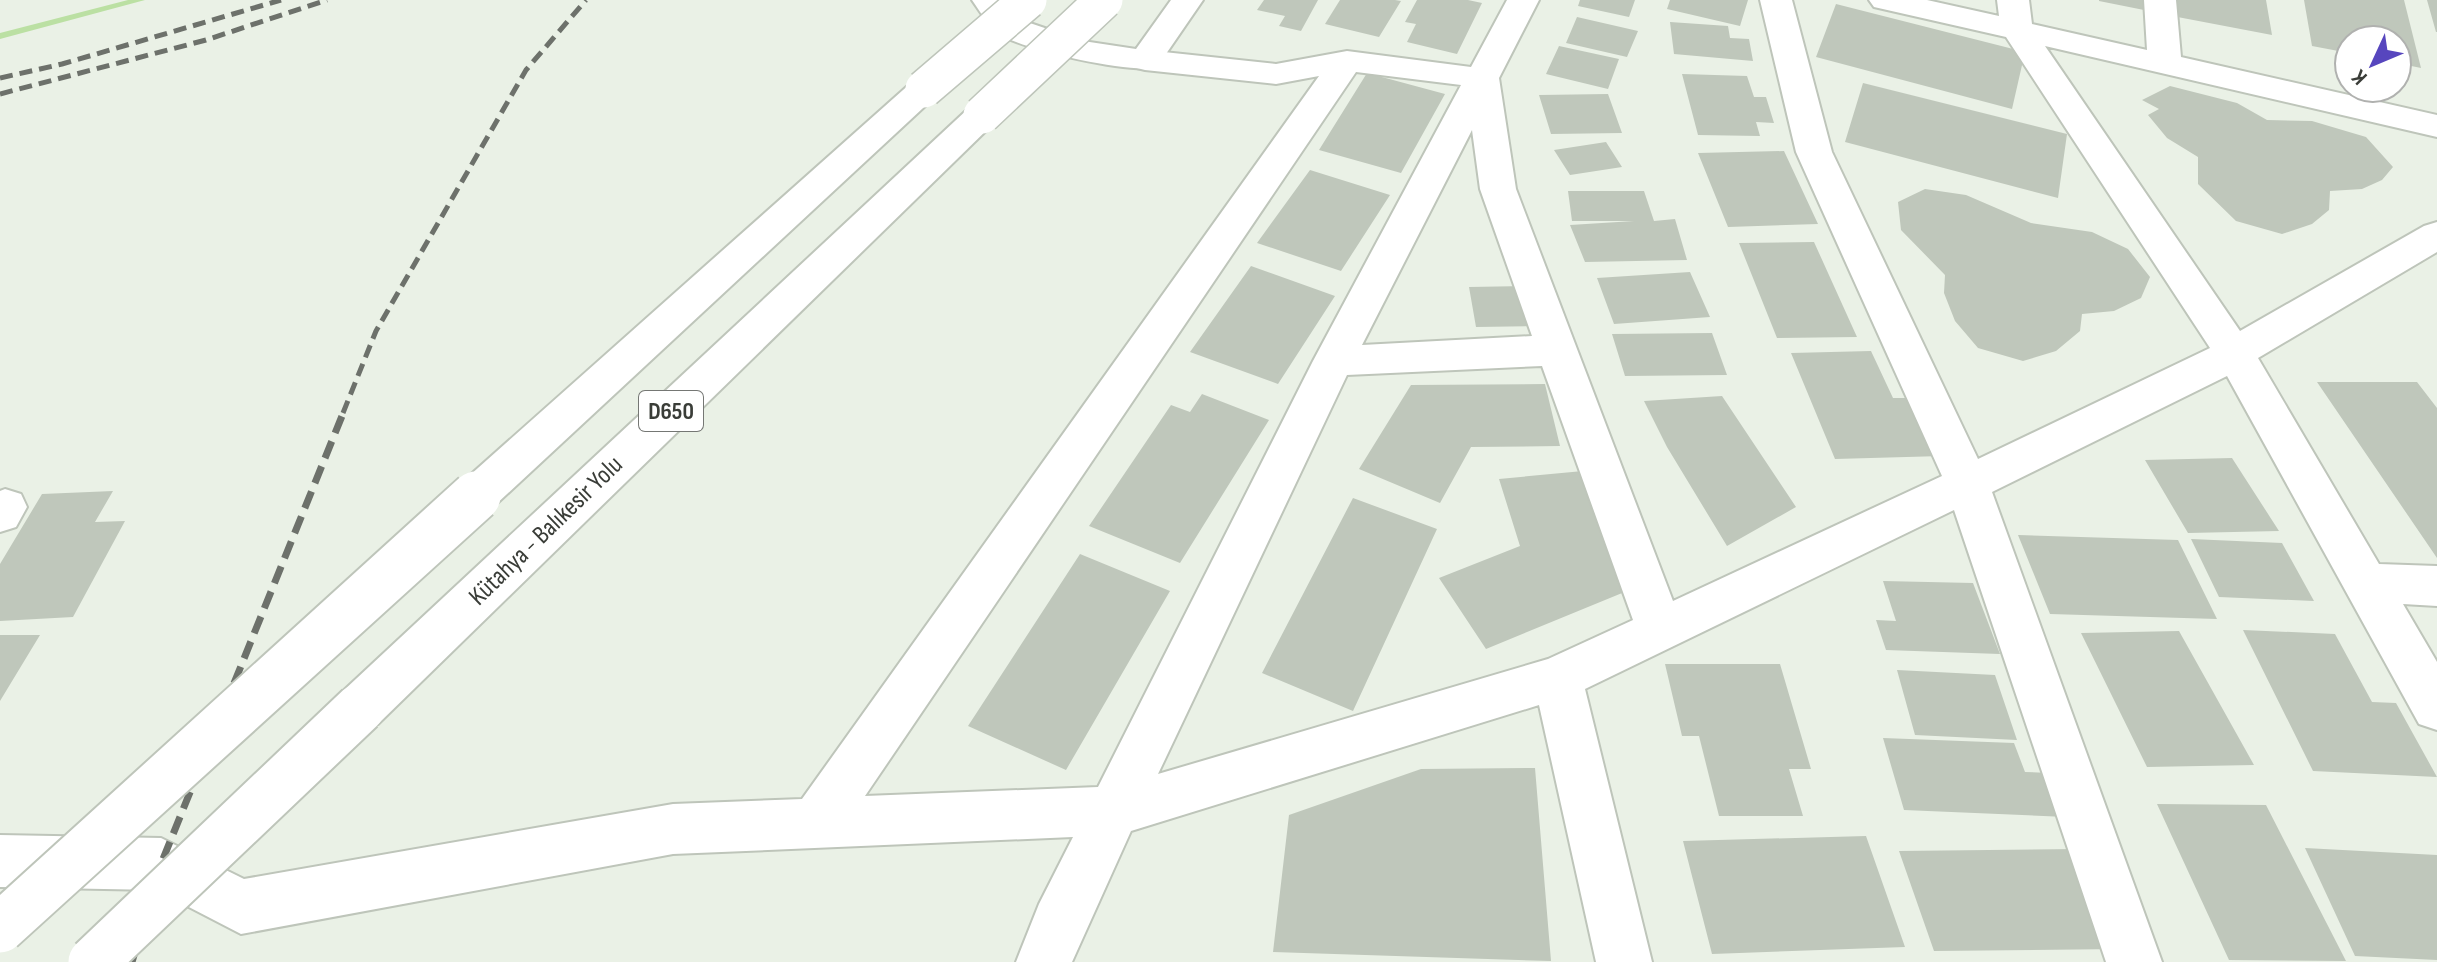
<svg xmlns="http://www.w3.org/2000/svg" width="2437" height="962" font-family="'Sofia Sans Condensed',sans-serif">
	<rect width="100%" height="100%" fill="#eaf1e6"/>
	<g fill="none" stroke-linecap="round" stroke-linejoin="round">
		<path fill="#bbe0a3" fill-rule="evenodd" d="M128,0h17l-145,39v-6z"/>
	</g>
	<path fill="#bfc7bb" d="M1264,0h54l-17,31 -22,-5 6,-10 -28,-6z
		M1340,0h55l6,1 -22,36 -54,-13z
		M1417,0h51l14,3 -25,51 -50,-12 9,-18 -11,-2z
		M1580,0h55l-6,17 -51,-11z
		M1670,0h78l-8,26 -73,-17z
		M2099,0h44l1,10 -45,-9z
		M2166,0h100l6,35 -105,-20z
		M2304,0h100l17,68 -24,-5v-23h-48v13l-37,-7z
		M2427,0h10v32h-1z
		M1836,4l189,48 -13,57 -196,-52z
		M1577,17l61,14 -11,26 -61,-14z
		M1670,22l58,4 2,12 19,1 4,22 -79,-7z
		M1559,46l60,13 -11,30 -62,-15z
		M1367,73l78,21 -44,79 -82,-23z
		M1682,74l65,2 7,21h12l8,26 -18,-1 4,14 -62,-1z
		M1863,83l204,51 -9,64 -213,-56z
		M2170,86l67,17 30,17 45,1 54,16 27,30 -11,13 -20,9 -32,2 -1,19 -17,14 -30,10 -46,-13 -38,-37v-27l-31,-19 -19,-23 11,-6 -17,-9z
		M1608,94l14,39 -71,1 -12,-39z
		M1606,142l16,25 -52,8 -16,-25z
		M1784,151l34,73 -90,3 -30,-74z
		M1310,170l80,25 -49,76 -84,-28z
		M1925,189l41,6 65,28 61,9 36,17 22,28 -9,21 -27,13 -32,3 -2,17 -24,20 -33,10 -45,-13 -23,-27 -11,-28 1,-18 -44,-45 -3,-28z
		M1568,191h76l10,30 21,-2 12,41 -102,2 -15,-37 64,-4h-62z
		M1814,242l43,95 -80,1 -38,-95z
		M1251,266l84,30 -57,88 -88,-32z
		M1690,272l20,45 -96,7 -17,-46z
		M1526,286l10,40 -60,1 -7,-40z
		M1712,333l15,42 -102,1 -13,-42z
		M1871,351l22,47h22l27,58 -107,3 -44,-106z
		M2317,382h100l20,26v150z
		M1545,384l15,62 -89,1 -31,56 -81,-34 52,-84z
		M1202,394l67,26 -89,143 -91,-37 82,-121 19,7z
		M1722,396l74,111 -69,39 -60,-99 -23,-46z
		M2232,458l47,73 -91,2 -43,-73z
		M1583,471l44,120 -141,58 -47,-71 81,-32 -21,-67z
		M113,491l-18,31 30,-1 -52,96 -73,4v-57l42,-70z
		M1353,498l84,31 -84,182 -91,-38z
		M2018,535l160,5 39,79 -167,-5z
		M2191,539l91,4 32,58 -95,-4z
		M1080,554l90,37 -104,179 -98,-44z
		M1883,581l90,2 27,71 -114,-4 -10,-30 20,1z
		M2243,630l92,4 37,68 24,1 41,74 -124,-6z
		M2179,631l75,134 -107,2 -66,-134z
		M0,635h40l-40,66z
		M1665,664h115l31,105h-22l14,47h-84l-20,-80h-17z
		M1897,670l98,5 22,65 -102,-5z
		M1883,738l131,5 11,29 25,1 16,44 -162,-7z
		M1535,768l16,193 -278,-9 16,-137 132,-46z
		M2157,804l109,1 80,156 -117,-1z
		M1866,836l39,111 -193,7 -29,-113z
		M2305,848l132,7v105l-82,-4z
		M2078,849l43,100 -187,2 -35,-100z"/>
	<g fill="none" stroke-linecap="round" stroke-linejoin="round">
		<g stroke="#bec5ba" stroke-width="4">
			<path id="minor" d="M1507,0h32l-40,78 17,111 157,412 269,-125 -146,-324 -36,-152h32l40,152 146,307 232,-111 -204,-311 -132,-30 -5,-7h58l72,16 -2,-16h32l3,24 115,26 -3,-50h32l5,57 256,58v22l-392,-91 195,285 184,-105 13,-4v30l-179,106 121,206 58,2v40l-34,-2 34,58v68l-18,-6 -192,-348 -235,116 170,470h-56l-152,-452 -369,179 67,273h-56l-57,-257 -408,126 -59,131h-56l23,-58 34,-67 -400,17 -432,80 -85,-44 -156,-3v-52l161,3 83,41 429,-75 129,-5 517,-723 -43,8 -131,-14 -12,-3 -5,-7 5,-7 12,-3 131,14 71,-13 124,16zM1356,72l105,13 -148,276 -215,426 -233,9zM1472,130l8,59 52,147 -170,9zM1542,366l91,254 -85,39 -390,115 189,-399z
				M5,489l16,5 6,13 -11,20 -16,5v-41z"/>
		</g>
		<g stroke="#bec5ba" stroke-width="4">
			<path id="major" d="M972,0h33l16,20 62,21 53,8 35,-49h32l-46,67c-27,7 -133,-17 -158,-33 -10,-7 -20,-24 -27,-34z"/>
		</g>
		<g stroke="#bec5ba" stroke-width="4">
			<path id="highway" d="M924,79l12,3 5,7 -5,7 -444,412 -16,6 -16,-6 -6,-12 6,-12 452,-402z
				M982,104l12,3 5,8 -5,8 -616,601 -18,6 -18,-6 -7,-16 7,-16 628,-585z"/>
		</g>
		<use href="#minor" fill="#fff" fill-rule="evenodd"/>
		<use href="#major" fill="#fff" fill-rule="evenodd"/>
		<use href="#highway" fill="#fff" fill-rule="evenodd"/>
		<path stroke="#6d716b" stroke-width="5" stroke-dasharray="13 7" stroke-linecap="butt" d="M0,78l62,-14 219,-64
			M0,94l206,-54 121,-40
			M343,413l33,-82 150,-261 60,-70"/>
		<path stroke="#6d716b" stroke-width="7" stroke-dasharray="18 9" stroke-linecap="butt" d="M132,962l29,-98 183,-453"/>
		<g stroke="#bec5ba" stroke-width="40" stroke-linecap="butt">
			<path id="highway-bridge-far1" d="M924,89l104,-89
				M982,115l122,-115"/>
		</g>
		<g stroke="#bec5ba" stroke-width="53" stroke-linecap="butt">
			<path id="highway-bridge" d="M0,928l476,-432
				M93,962l267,-254"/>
		</g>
		<use href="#highway-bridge-far1" stroke="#fff" stroke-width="37"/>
		<use href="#highway-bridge" stroke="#fff" stroke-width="49"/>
	</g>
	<g text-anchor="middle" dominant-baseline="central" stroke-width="7" stroke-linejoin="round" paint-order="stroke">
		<rect fill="#fff" stroke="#757774" stroke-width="2" x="639" y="391" width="64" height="40" rx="6"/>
		<g font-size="24" font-weight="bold" fill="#3a3d38">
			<text x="671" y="411">D650</text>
		</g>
		<g font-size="26" fill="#3a3d38" stroke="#fff">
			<text transform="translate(546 531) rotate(-44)">Kütahya - Balıkesir Yolu</text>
		</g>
	</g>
	<g transform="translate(2373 64) rotate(226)"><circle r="38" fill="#ffffff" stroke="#b0b1af" stroke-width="2"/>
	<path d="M0-6L14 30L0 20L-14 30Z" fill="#5746be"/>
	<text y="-12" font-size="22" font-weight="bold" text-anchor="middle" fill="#3a3d38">K</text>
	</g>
</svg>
